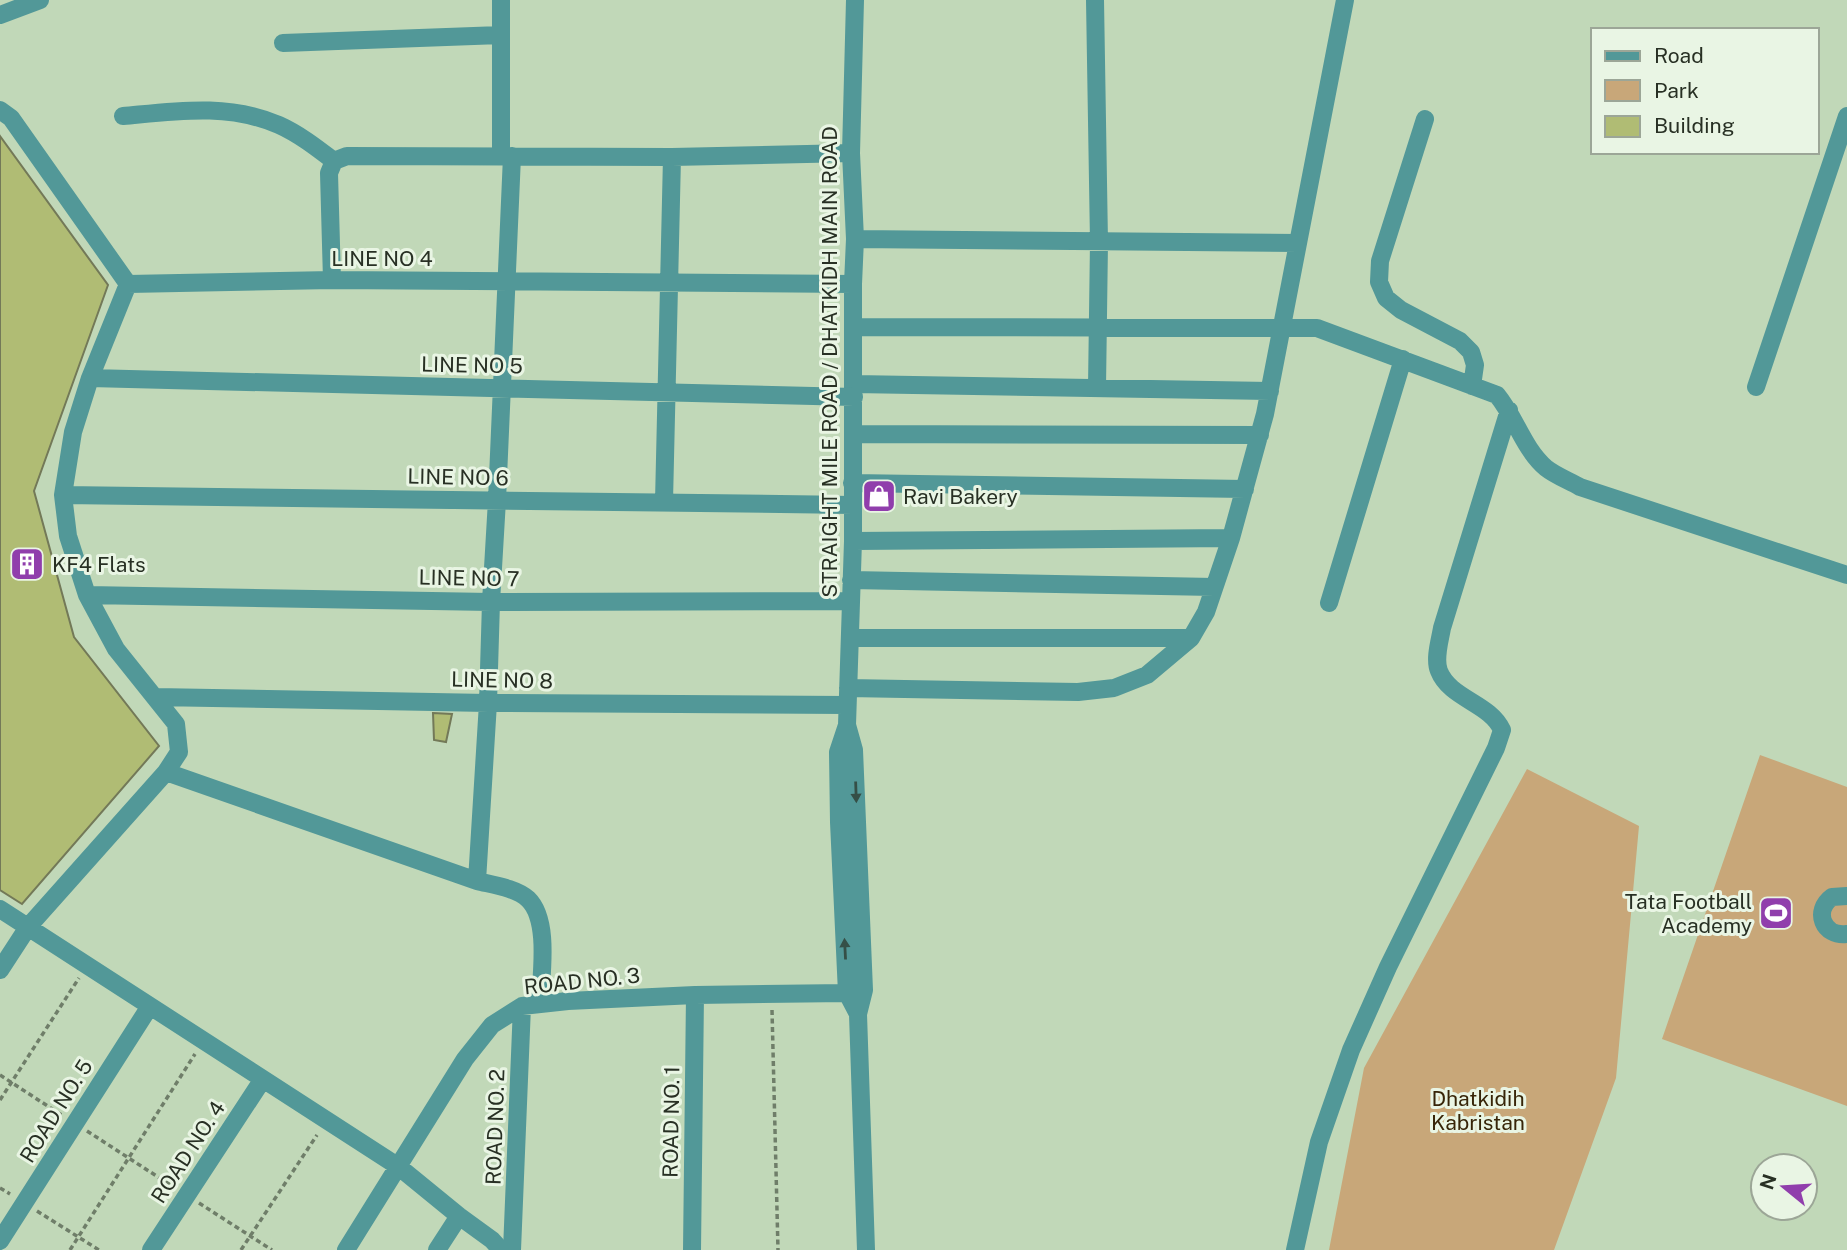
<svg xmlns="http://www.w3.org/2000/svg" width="1847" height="1250" font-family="'Public Sans',sans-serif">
	<rect width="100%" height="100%" fill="#c1d8b8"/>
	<path fill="#c8a779" d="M1760,755l87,32v319l-185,-67z
		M1527,769l112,57 -23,252 -62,172h-225l35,-182z"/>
	<path fill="#b0bc74" stroke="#737958" stroke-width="2" d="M0,136l108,149 -74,206 40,146 85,109 -137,158 -22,-14z
		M433,713l19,1 -6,28 -12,-2z"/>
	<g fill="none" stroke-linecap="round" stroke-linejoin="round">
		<path stroke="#6f7e69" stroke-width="3.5" stroke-dasharray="5 3.5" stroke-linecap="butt" d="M772,1010l6,240
			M0,1075l63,41
			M0,1100l79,-122
			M87,1131l88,57
			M0,1188l10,6
			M199,1203l73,47
			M37,1211l62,39
			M70,1250l125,-196
			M241,1250l76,-115"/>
		<path stroke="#529898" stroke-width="18" d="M855,0l-4,153 4,86 -2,45v257l-6,184 -9,27 1,70 8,171 11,21
			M1095,0l4,242 -2,146
			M0,15l40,-15
			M283,43l218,-8
			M0,110l11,8 117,166 204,-4 521,4
			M123,116c54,-5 105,-13 156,9 20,9 38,23 55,36
			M1425,119l-45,142 -1,21 7,16 15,12 59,31 11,11 4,13 -3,21
			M501,155v-155
			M855,239l443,4
			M332,280l-3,-107 5,-12 13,-5 325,1 179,-4
			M853,327l464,1 180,67c19,23 26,53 49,73 10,8 24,13 34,19l267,88
			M90,378l764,19
			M854,384l416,7
			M1756,387l91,-271
			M854,434l406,1
			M852,483l393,6
			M63,495l790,10
			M664,502l8,-345
			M853,541l378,-3
			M851,580l363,7
			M87,595l404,7 360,-1
			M1329,603l74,-244
			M851,638h340
			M848,688l230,4 36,-4 33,-13 44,-37 15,-26 25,-74 34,-124 80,-414
			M155,697l333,6 359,2
			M847,725l7,25 10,240 -6,24 8,236
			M166,772l311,109 11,-178 3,-101 6,-102 15,-344
			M477,881c16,4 39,7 51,18 22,21 13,76 12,105
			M1847,896l-15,1c-19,14 -9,40 15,37
			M0,909l399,258 60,49 33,24 9,10
			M0,970l28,-43 138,-155 13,-20 -3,-28 -60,-75 -29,-54 -19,-59 -5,-41 10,-63 17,-54 38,-94
			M0,1241l150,-235
			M151,1250l112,-171
			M346,1250l119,-191 27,-34 30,-19 46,-5 127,-6 152,-2 17,-3
			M437,1250l22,-34
			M512,1250l10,-244
			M692,1250l3,-255
			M1295,1250l24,-108 32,-92 37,-83 108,-219 6,-18c-12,-27 -52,-31 -63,-59 -5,-12 1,-31 3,-43l67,-218"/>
	</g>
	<defs><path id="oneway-solid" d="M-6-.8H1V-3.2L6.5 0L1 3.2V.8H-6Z" transform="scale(1.75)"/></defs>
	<g fill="#354f47">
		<use href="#oneway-solid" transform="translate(856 792) rotate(88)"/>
		<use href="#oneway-solid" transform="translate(845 949) rotate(-93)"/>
	</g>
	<defs>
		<g id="shop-square" transform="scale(1.75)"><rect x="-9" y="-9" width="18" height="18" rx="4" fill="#903eac" stroke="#e9f5e4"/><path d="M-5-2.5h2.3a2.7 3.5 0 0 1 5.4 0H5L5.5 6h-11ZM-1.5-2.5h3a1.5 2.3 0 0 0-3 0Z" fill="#fff"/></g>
		<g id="building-square" transform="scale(1.75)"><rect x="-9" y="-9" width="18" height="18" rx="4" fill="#903eac" stroke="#e9f5e4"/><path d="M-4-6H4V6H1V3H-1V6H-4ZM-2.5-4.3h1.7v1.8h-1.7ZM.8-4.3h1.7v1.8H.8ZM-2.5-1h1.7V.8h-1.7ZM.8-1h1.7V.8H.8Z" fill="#fff"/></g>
		<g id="stadium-square" transform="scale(1.75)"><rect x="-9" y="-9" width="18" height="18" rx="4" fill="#903eac" stroke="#e9f5e4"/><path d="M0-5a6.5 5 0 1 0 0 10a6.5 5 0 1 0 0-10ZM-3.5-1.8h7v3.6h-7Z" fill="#fff"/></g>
	</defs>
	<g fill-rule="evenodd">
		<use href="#shop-square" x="879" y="496"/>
		<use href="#building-square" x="27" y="564"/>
		<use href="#stadium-square" x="1776" y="913"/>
	</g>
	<g text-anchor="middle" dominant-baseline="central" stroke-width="6" stroke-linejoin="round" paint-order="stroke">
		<g font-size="21" fill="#283024" stroke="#e9f5e4">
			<text x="382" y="258">LINE NO 4</text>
			<text transform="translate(829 362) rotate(-90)">STRAIGHT MILE ROAD / DHATKIDH MAIN ROAD</text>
			<text transform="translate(472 365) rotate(1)">LINE NO 5</text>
			<text transform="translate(458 477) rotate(1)">LINE NO 6</text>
			<text transform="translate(469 578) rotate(1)">LINE NO 7</text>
			<text transform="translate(502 680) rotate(1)">LINE NO 8</text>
			<text transform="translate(582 981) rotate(-6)">ROAD NO. 3</text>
			<text transform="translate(56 1111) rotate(-58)">ROAD NO. 5</text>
			<text transform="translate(671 1122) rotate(-89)">ROAD NO. 1</text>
			<text transform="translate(495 1127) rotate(-88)">ROAD NO. 2</text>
			<text transform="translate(188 1152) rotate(-57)">ROAD NO. 4</text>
		</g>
		<g font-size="21" fill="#283024" stroke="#e9f5e4" text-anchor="start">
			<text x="903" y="496">Ravi Bakery</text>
			<text x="52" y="564">KF4 Flats</text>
			<text x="1752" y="901" text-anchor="end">Tata Football<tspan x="1752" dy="24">Academy</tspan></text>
		</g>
		<g font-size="21" fill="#372508" stroke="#e9f5e4">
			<text x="1478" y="1098">Dhatkidih<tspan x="1478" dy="24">Kabristan</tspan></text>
		</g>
	</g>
	<rect x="1591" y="28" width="228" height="126" fill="#e9f5e4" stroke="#9ca697" stroke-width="2"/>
	<rect x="1605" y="51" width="35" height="10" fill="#529898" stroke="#9ca697" stroke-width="2"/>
	<text x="1654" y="63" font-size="21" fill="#283024">Road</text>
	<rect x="1605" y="80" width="35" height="21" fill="#c8a779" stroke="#9ca697" stroke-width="2"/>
	<text x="1654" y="98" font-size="21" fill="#283024">Park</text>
	<rect x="1605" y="116" width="35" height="21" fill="#b0bc74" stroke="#9ca697" stroke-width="2"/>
	<text x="1654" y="133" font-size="21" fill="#283024">Building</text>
	<g transform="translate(1784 1187) rotate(288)"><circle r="33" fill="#e9f5e4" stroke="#9ca697" stroke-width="2"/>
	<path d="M0-5L12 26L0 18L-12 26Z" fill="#903eac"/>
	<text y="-10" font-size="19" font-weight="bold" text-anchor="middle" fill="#283024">N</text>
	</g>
</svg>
